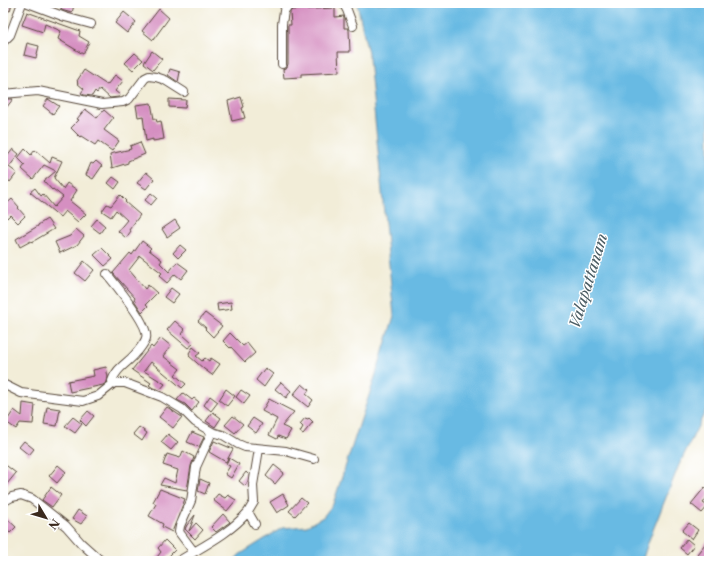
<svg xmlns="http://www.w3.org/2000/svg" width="712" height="564" font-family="'Libre Caslon Text',serif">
	<rect width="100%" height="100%" fill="#fff"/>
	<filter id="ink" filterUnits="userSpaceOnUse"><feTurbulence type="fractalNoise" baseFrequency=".025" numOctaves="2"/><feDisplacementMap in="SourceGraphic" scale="8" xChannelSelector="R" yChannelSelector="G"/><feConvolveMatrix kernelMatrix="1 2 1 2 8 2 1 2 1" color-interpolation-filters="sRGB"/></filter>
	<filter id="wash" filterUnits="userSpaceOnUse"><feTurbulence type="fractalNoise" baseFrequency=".012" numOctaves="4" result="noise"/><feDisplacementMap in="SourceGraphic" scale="16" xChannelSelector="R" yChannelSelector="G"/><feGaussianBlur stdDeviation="0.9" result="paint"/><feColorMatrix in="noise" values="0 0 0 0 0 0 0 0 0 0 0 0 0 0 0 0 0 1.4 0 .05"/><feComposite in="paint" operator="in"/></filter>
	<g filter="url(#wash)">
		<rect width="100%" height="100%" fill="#f2edd8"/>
		<path fill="#67bae3" stroke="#517280" d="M357,3h352v401l-30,61 -30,75 -7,21h-409l6,-6 43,-27 25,-2 16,-9 10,-13 43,-130 18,-58 -25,-258z"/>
		<g id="blocks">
			<path fill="#d58fc1" d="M3,3h9l-2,8 -7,-2z
				M63,3l11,2 -2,8 -11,-3z
				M335,8v9l9,-1v12h4l1,2 1,22h-12l1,20 -38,2v3l-17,1 -1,-9 4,-2 1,-3v-39h3l-1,-13 2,-2z
				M159,9l10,9 -16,22 -11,-9z
				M27,12l53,19 -1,5 10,6 -6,12 -25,-15 3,-8 -16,-7 -2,8 -21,-7z
				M124,12l12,10 -9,11 -12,-10z
				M27,43l12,3 -3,12 -12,-3z
				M152,51l10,8 -9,11 -9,-7z
				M135,53l8,7 -10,10 -8,-7z
				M170,69l10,3 -2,10 -10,-7z
				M84,70l23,15 8,-10 8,6 -8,10 5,4 -1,2 -9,1 -10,-9 -3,4 -2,-2 -3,5 -8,-1 -3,-2 3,-4 -7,-6 1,-1 -1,-1z
				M241,97l3,10 -2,1 3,10 -13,3 -4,-20z
				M4,99h9l-10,13v-12z
				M48,99l11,7 -6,8 -10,-8z
				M169,99l17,1 -1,8 -16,-1z
				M151,103l3,16h2l1,3 4,-1 3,18 -11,2v-2l-7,2 -3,-25 -5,1 -2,-12z
				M85,109l12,9 7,-8 9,8 -9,12 15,11 -7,10 -14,-10 -3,4 -14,-9 -1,1 -9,-9 8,-8 -2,-1z
				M140,142l5,12 -17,7v2l-16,5 -2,-14 21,-5 -1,-3z
				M13,149l6,5 -10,13 8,6 -7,9 -7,-8v-12z
				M25,149l6,6 4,-5 15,13 2,-6 10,4 -8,17 9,11 4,-6 10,7 -7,11 16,13 -8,8 -13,-11 -5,6 -30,-25 5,-4 6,8 2,-2 11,13 9,-10 -10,-8 -1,1 -8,-9 12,-10 -12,-6 -11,14 -11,-10 3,-4 -7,-7z
				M96,161l6,5 -9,13 -7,-4 5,-12 2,1z
				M146,172l8,7 -8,10 -9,-6z
				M113,177l7,5 -5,7 -7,-6z
				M151,193l6,5 -6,7 -6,-5z
				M120,195l6,6 -1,1 15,13 -11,15 2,1 -5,7 -8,-7 9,-11 -11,-10 -5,7 -9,-6 5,-7 4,2z
				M12,199l7,8 -1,1 7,8 -7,7 -8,-8 -3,3 -4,-5v-6z
				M47,219l7,10 -22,13 -1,-1 -11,6 -4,-8 22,-13v-1z
				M97,219l8,7 -5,7 -9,-7z
				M175,220l5,8 -13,9 -5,-8z
				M76,229l8,7 -7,9 -17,8 -5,-11 15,-6z
				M142,241l9,7 -2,2 13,10 -2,3 9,9 8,-10 11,8 -7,9 -6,-5 -8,9 -8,-7 3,-3 -22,-17 -11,14 16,19 3,-4 9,8 -11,11 2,2 -6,6 -8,-12 1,-2 -22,-25 17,-20 2,2z
				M180,245l6,5 -8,8 -5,-5z
				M102,248l11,11 -8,7 -11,-11z
				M84,261l10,9 -9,11 -10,-8z
				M171,288l8,6 -7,9 -8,-6z
				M231,302l1,7 -14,2 -1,-7z
				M205,313l17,13 -9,11 -8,-8 1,-1 -8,-7z
				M175,321l10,9 -3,4 11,10 -5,4 -21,-18z
				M230,333l13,13 4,-3 8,10 -10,9 -14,-15 -1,1 -7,-7z
				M161,338l10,8 -8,10 17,13 -5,6 11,9 -4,4 -31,-26 -7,9 21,13 -5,6 -7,-2 -4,-3 2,-2 -19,-13 19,-24 2,2z
				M193,347l7,6 -4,3 6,5 3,-3 4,3 2,-3 9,6 -8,11 -8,-6 -15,-13 1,-1 -1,-2z
				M106,367l2,10 -1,5 -4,3 -33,7 -2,-11 26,-5 -1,-6z
				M265,368l8,6 -9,13 -8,-7z
				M281,382l10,9 -5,7 -11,-9z
				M302,384l7,6 -3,4 7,6 -5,7 -15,-12z
				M226,389l9,7 -8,10 -8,-6z
				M241,390l9,6 -6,8 -8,-7z
				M183,393l9,7 2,-2 5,4 -7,9 -7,-7 -8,-4z
				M210,396l8,6 -7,9 -7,-6z
				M269,399l25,13 -12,14 9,4 -5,9 -8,-3 -1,3 -8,-4 8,-16 -15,-8z
				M23,403l12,2 -2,19 -13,-1 -4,6 -10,-7 8,-12 8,6z
				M47,407l13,2 -3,17 -13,-2z
				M167,407l15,10 -9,11 -14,-11z
				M88,411l6,5 -8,10 -6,-6z
				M213,412l8,6 -6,9 -9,-6z
				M233,416l10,8 -8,9 -10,-8z
				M73,417l9,7 -7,9 -10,-7z
				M253,418l9,6 -6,9 -9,-7z
				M305,418l3,1 1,-1 4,4 -10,12 -3,-2 3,-5 -3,-3z
				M139,427l8,6 -5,8 -9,-7z
				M192,432l12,5 -5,10 -12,-5z
				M168,434l10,8 -7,8 -10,-8z
				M24,441l10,8 -5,6 -10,-8z
				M214,441l19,8 -7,13 -17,-10z
				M183,451l11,6 -3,9 -4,24 -27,-5 4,-7 11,5 3,-13 -15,-5 4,-11 13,4z
				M229,458l10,6 -8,14 -6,-4 5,-8 -4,-2z
				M3,463l13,10 -9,11 -4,-4z
				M58,465l8,7 -9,11 -8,-7z
				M274,465l10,8 -9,11 -9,-8z
				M246,472l3,3 -1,6 -3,5 -6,-5z
				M200,479l9,4 -4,11 -7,-3z
				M51,487l10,8 -9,12 -10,-7z
				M705,487l4,4v4l-6,8 5,3 -6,7 -11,-9z
				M160,489l25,10 -13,33 -10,-5 1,-3 -14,-8 7,-12 -3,-2z
				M218,494l7,4 3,-3 8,5 -9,11 -14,-11z
				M283,494l6,11 -12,8 -7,-11z
				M301,498l6,5 -12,13 -6,-5z
				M78,510l9,6 -6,8 -9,-5z
				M223,514l7,8 -14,10 -5,-5z
				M3,515l13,12 -6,6 -2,-2 -5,6z
				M195,515l-6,16 7,-8 7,7 -8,9 -10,-10 2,-4z
				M689,523l9,7 -6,9 -10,-8z
				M687,539l7,6 -7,9 -7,-6z
				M709,539v19l-4,3 -8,-7z
				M165,540l10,10 -11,11h-10l7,-9 -3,-4z"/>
		</g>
	</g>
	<g filter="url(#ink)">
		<use href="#blocks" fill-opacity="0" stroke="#56473a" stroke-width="1"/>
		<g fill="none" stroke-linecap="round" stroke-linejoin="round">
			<g stroke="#56473a" stroke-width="10">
				<path id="street" d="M28,3l37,14 26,7
					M343,3l4,7 6,16
					M3,42l7,-7 12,-32
					M282,64v-40l2,-13 6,-8
					M3,94l35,-3 64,13 21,-2 6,-3 16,-21 4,-2 7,1 9,3 19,12
					M107,274c8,10 43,52 39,64 -1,4 -7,12 -10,15 -8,10 -20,15 -24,28l2,2
					M3,384l18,9 62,8 15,-5 16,-13h11l37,14 20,12 13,13 17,10 11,3 15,9 7,3 41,4 28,8
					M3,502l9,-5 9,-2 11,4 34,27 15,17 20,18
					M255,524l-7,-12 6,-10 -1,-17 6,-36
					M194,552l-15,-20 1,-6 11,-25 5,-34 16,-35
					M179,561c24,-15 50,-27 69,-49"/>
			</g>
			<use href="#street" stroke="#fff" stroke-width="8"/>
		</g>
	</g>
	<g text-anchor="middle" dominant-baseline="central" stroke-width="3" stroke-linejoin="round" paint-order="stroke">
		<g font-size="15" font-style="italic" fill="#4a5c63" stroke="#fff">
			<text transform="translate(588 281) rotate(-73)">Valapattanam</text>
		</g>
	</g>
	<rect width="712" height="564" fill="none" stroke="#fff" stroke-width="16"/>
	<g transform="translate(46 518) rotate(128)" stroke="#ffffff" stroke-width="3" paint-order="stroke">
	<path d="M0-3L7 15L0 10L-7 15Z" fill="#3b2a1e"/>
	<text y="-6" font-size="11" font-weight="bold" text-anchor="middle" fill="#3b2a1e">N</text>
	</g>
</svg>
